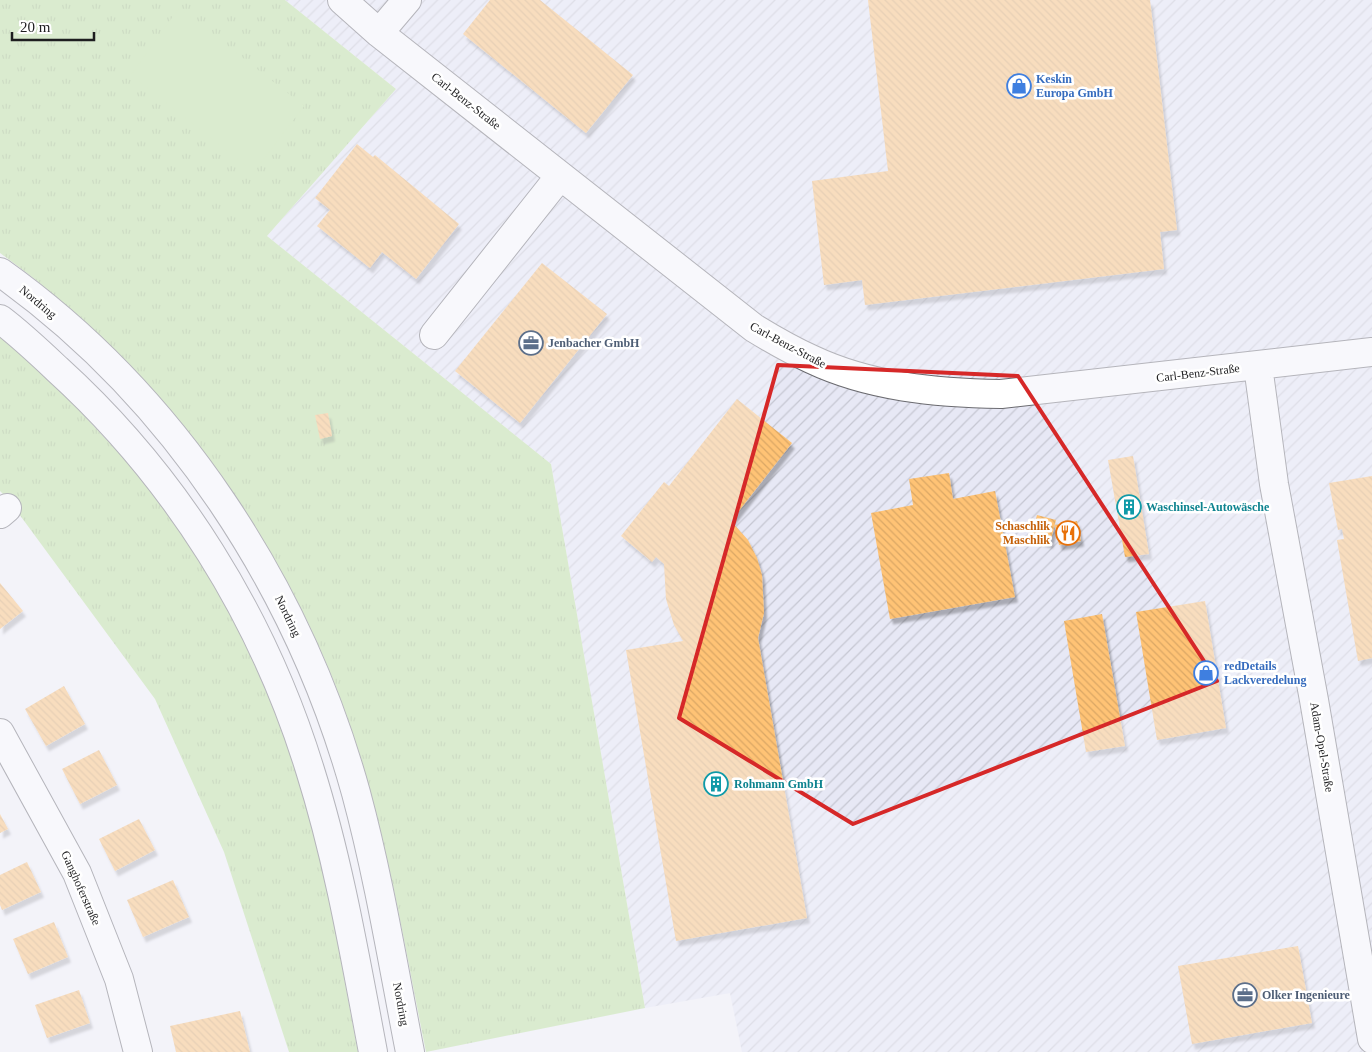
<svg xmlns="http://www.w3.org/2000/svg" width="1372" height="1052" font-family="'Times New Roman',serif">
	<defs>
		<pattern id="industrial-furrows" width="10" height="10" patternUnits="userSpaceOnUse" patternTransform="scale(1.25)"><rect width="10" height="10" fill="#e7e8f5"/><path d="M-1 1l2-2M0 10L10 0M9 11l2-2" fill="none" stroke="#c6c7d2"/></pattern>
		<pattern id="grass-tufts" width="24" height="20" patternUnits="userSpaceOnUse" patternTransform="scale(1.25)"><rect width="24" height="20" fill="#bde39b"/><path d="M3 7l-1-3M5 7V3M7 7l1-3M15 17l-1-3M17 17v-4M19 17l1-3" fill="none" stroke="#a2c285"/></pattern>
		<pattern id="building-back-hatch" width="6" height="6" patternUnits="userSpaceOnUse" patternTransform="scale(1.25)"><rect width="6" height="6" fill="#ffc375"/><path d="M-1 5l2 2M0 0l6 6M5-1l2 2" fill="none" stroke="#daa765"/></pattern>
		<filter id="shadow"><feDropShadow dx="3" dy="5.5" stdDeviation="1" flood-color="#0004"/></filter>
	</defs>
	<rect width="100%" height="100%" fill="#f3f3f9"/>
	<path fill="url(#industrial-furrows)" d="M285,0h1087v1052h-630l-12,-59 -85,15 -94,-544 -284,-228 129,-147z"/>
	<path fill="url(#grass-tufts)" d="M0,0h285l111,89 -129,147 284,228 94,544 -219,44c-18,-89 -33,-179 -57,-266 -58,-212 -190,-404 -369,-533z
		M0,337c35,26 74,67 104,100 14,15 29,30 42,46 83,107 140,235 172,367 16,66 27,135 40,202h-69l-65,-200 -69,-153 -147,-200 -8,-8z"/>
	<path fill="#bde39b" d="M179,8l125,98 -50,66 -123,-97z"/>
	<path fill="url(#building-back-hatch)" filter="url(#shadow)" d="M490,0h50l93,75 -47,58 -123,-99z
		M868,0h282l27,230 -17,2 4,37 -299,36 -3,-25 -38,5 -12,-104 76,-10z
		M357,144l16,13 2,-2 84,69 -43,55 -34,-27 -12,16 -53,-42 13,-16 -15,-12z
		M542,263l65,51 -87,109 -65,-52z
		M737,399l55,44 -61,78 17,19 9,18 5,17 2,38 -6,25 49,280 -131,23 -50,-291 57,-9 -9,-16 -8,-26 -2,-35 -8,-7 -4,5 -31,-26 43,-54 5,4z
		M328,413l4,23 -12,3 -5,-24z
		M1133,456l16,98 -24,3 -17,-97z
		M949,473l4,26 42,-8 20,106 -125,22 -19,-106 42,-8 -4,-26z
		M1372,476v182l-14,3 -21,-121 7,-1 -2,-10 -4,1 -9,-47z
		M1037,515l19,5 -6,23 -19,-5z
		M1077,521l4,20 -22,4 -4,-20z
		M0,583l23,28 -23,18z
		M1205,601l21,127 -69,12 -21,-128z
		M1102,614l23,132 -39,6 -22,-131z
		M64,686l21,38 -39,22 -21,-37z
		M99,750l18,35 -37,19 -18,-35z
		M0,814l8,15 -8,4z
		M139,819l16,31 -40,21 -16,-32z
		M27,862l14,30 -39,18 -2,-5v-30z
		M173,880l16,37 -46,20 -16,-37z
		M54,922l14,35 -40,17 -15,-35z
		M1298,946l14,77 -120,21 -14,-78z
		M79,990l11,33 -43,15 -12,-33z
		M240,1011l10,41h-74l-6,-26z"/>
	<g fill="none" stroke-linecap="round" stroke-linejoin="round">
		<g stroke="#6b6b70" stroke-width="30">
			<path id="minor" d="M342,0l37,33 375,295c18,11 37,22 57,31 59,28 125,34 190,35l371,-42
				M379,33l28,-33
				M434,335l126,-159
				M1258,366l16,118 40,216 58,339
				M0,514l7,-6
				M0,733l77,140 42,106 19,73"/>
		</g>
		<g stroke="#6b6b70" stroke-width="30">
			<path id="major" d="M0,272c174,124 299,315 356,521 23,85 37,172 54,259
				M0,319c20,15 39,33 57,50 119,108 206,248 253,401 29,92 45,187 63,282"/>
		</g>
		<use href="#minor" stroke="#fff" stroke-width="28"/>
		<use href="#major" stroke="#fff" stroke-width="28"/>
	</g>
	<path d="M0 0H1372V1052H0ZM778,365l240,11 199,305 -364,143 -174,-106z" fill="#f3f3f9" fill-opacity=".55" fill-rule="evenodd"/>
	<path fill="none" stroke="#d62828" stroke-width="4" stroke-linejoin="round" d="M778,365l240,11 199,305 -364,143 -174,-106z"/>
	<defs>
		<g id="shop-ring" transform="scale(1.25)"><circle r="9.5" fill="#fff" stroke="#3f7fe0" stroke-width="1.5"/><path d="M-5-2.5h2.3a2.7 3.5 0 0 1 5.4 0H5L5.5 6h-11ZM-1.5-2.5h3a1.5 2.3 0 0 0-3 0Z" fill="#3f7fe0"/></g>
		<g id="office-ring" transform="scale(1.25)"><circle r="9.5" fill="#fff" stroke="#5c6f8a" stroke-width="1.5"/><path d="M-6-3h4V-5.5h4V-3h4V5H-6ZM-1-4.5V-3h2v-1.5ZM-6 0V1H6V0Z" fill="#5c6f8a"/></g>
		<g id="building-ring" transform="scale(1.25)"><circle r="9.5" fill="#fff" stroke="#0f9aa8" stroke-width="1.5"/><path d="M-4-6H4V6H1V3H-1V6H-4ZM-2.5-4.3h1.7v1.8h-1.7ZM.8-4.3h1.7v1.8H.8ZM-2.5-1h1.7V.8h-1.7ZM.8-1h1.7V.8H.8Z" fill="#0f9aa8"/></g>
		<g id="restaurant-ring" transform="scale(1.25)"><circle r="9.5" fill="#fff" stroke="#e8710a" stroke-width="1.5"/><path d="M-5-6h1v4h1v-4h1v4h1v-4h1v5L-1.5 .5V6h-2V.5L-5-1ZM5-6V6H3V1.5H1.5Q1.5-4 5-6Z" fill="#e8710a"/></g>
	</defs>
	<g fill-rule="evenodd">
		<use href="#shop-ring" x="1019" y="86"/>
		<use href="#office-ring" x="531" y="343"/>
		<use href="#building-ring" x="1129" y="507"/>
		<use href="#restaurant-ring" x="1068" y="533"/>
		<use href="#shop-ring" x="1206" y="673"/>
		<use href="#building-ring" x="716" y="784"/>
		<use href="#office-ring" x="1245" y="995"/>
	</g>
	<g text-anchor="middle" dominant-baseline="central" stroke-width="5" stroke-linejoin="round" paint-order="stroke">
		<g font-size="12" font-weight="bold" fill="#366cbe" stroke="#fff" text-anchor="start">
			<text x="1036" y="79">Keskin<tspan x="1036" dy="14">Europa GmbH</tspan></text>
			<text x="1224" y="666">redDetails<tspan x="1224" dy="14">Lackveredelung</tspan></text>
		</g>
		<g font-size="12" fill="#1e1e20" stroke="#fff">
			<text transform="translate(466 101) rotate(38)">Carl-Benz-Straße</text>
			<text transform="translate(38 302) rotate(40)">Nordring</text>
			<text transform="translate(788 345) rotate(28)">Carl-Benz-Straße</text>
			<text transform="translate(1198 373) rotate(-7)">Carl-Benz-Straße</text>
			<text transform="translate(288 616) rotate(64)">Nordring</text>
			<text transform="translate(1322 747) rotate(80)">Adam-Opel-Straße</text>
			<text transform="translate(81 888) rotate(66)">Ganghoferstraße</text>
			<text transform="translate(401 1004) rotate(79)">Nordring</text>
		</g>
		<g font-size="12" font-weight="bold" fill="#4e5e75" stroke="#fff" text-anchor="start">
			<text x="548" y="343">Jenbacher GmbH</text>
			<text x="1262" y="995">Olker Ingenieure</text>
		</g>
		<g font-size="12" font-weight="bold" fill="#0d838f" stroke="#fff" text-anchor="start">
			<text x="1146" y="507">Waschinsel-Autowäsche</text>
			<text x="734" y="784">Rohmann GmbH</text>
		</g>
		<g font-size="12" font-weight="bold" fill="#c56008" stroke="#fff" text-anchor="end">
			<text x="1050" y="526">Schaschlik<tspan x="1050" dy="14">Maschlik</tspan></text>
		</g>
	</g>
	<path d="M12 32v8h82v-8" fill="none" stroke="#1e1e20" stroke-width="2.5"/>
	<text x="20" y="32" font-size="15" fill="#1e1e20" stroke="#ffffff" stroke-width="4" paint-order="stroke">20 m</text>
</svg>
